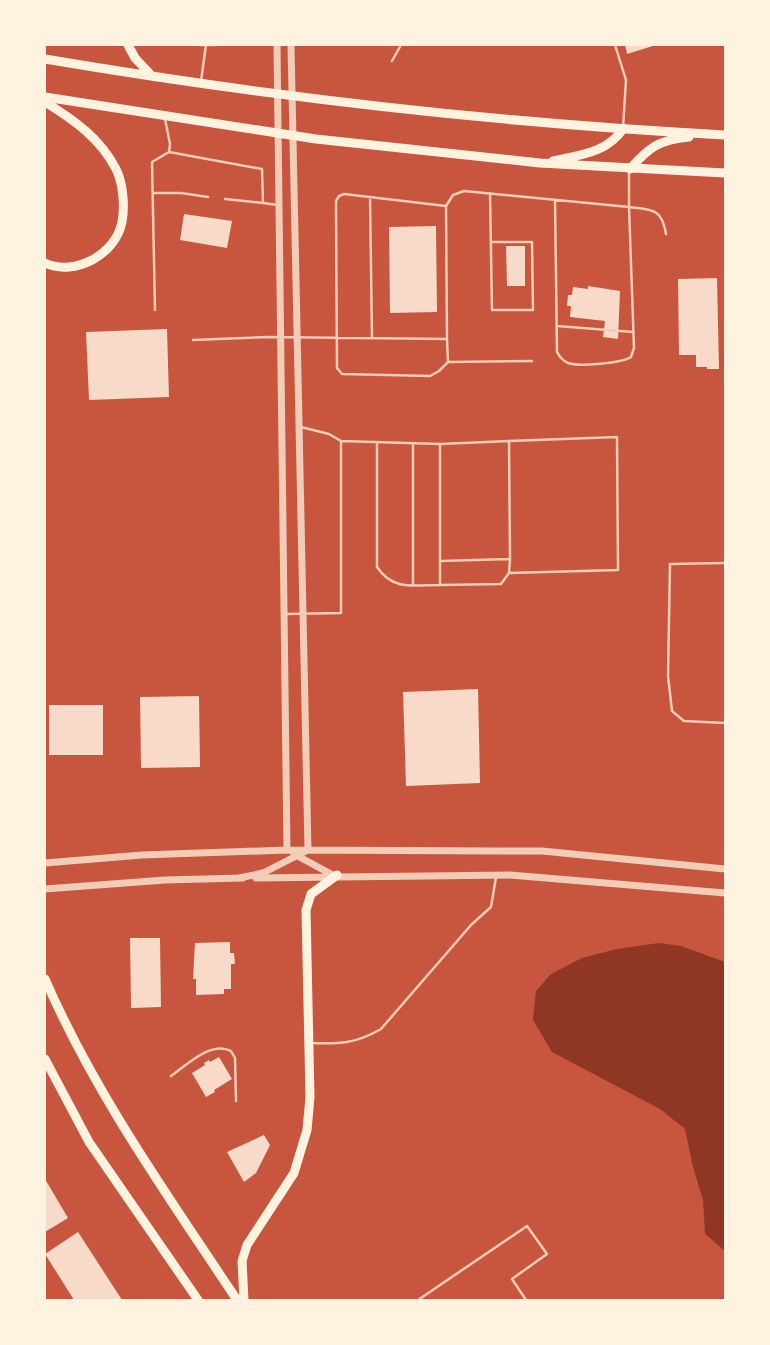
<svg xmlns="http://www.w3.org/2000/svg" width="770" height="1345" font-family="'Roboto Serif',serif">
	<rect width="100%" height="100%" fill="#c8553d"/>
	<path fill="#8f3625" d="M659,943l22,3 44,16v289l-20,-17 -2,-34 -10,-33 -8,-38 -25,-20 -108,-57 -19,-32 3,-29 15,-17 31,-16 35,-9z"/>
	<path fill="#f7dbc8" d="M625,45h31l-29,9z
		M184,214l48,7 -5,27 -47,-8z
		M436,226l1,86 -47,1 -1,-86z
		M506,246h19v40h-18z
		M717,278l2,91h-12v-2h-11v-12h-17l-1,-76z
		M588,286l32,5 -2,48 -15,-2 2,-16 -35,-4 1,-11h-4l1,-11h4l1,-8 15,2z
		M167,329l2,68 -80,3 -3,-68z
		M478,689l2,94 -74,3 -3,-94z
		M199,696l1,71 -59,1 -1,-71z
		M49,705h54v50h-54z
		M130,938h30l1,69 -30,1z
		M230,942v11h4l1,11h-4v25h-7v5l-28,1v-16h-3l2,-36z
		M219,1057l13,22 -18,11 1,2 -9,5 -14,-24 13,-8 -1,-2 5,-3 1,2z
		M264,1135l6,10 -14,28 -12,9 -17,-30z
		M45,1179l23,39 -23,14z
		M78,1232l44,68h-48l-29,-46z"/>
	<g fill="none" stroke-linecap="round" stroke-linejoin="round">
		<path stroke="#f1ccb7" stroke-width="2.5" d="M200,45h16
			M615,45l11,35 -3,48
			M392,61l9,-16
			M201,81l5,-36
			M165,119l5,25 -1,8
			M153,193h28l27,4
			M490,193l2,117h41l-1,-68h-41
			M370,197l2,141
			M225,199l38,4
			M555,200l2,152c3,5 5,8 11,11 11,4 54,0 63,-6l3,-9 -5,-141c23,3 33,1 37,27
			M446,206l-102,-12 -5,2 -3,5 1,167 5,6 88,2 9,-5 9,-9
			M155,310l-3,-148 17,-10 93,17 1,34 15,2
			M557,326l76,6
			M447,339l1,23 84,-1
			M193,340l76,-3 178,2 -1,-133 7,-11 11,-4 165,16v-36
			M341,441l99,3v141c-26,0 -47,6 -63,-18v-124
			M440,444l69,-3
			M725,563l-55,1 -2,112 4,35 12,10 41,2
			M509,573l109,-3 -1,-133 -108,4 1,118
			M413,585v-141
			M440,585l61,-1 8,-11 1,-14 -70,2
			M286,614l55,-1v-172l-12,-7 -28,-7
			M310,1043c30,1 45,1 71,-14l90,-104 20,-18 5,-30
			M171,1076c17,-12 40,-35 60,-25l4,7 1,43
			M418,1300l109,-74 20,28 -35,25 14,21"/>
		<path stroke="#f1ccb7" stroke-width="7" d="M277,45l10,805
			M294,854l37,20
			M45,863l97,-8 145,-5 213,1h42l183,18
			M239,878l24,-5 45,-23 -17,-805
			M256,878l254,-3 215,18
			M45,889l120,-9 78,-2"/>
		<path stroke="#fff3e0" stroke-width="9" d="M128,45l7,13 17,18
			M45,59c225,38 452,64 680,76
			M45,97l271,42 224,24 185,10
			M45,102c29,18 55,36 71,67 7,14 9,37 6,53 -6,32 -47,55 -77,41
			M553,161c26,-6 54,-8 70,-32
			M630,169c19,-22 29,-29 59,-32
			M45,979c50,115 123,217 192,321
			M45,1059l44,83 109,158
			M244,1300l-2,-39 5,-16 47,-72 13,-43 3,-33 -4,-187 5,-16 26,-19"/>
	</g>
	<rect width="770" height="1345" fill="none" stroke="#fff3e0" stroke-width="92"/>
</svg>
